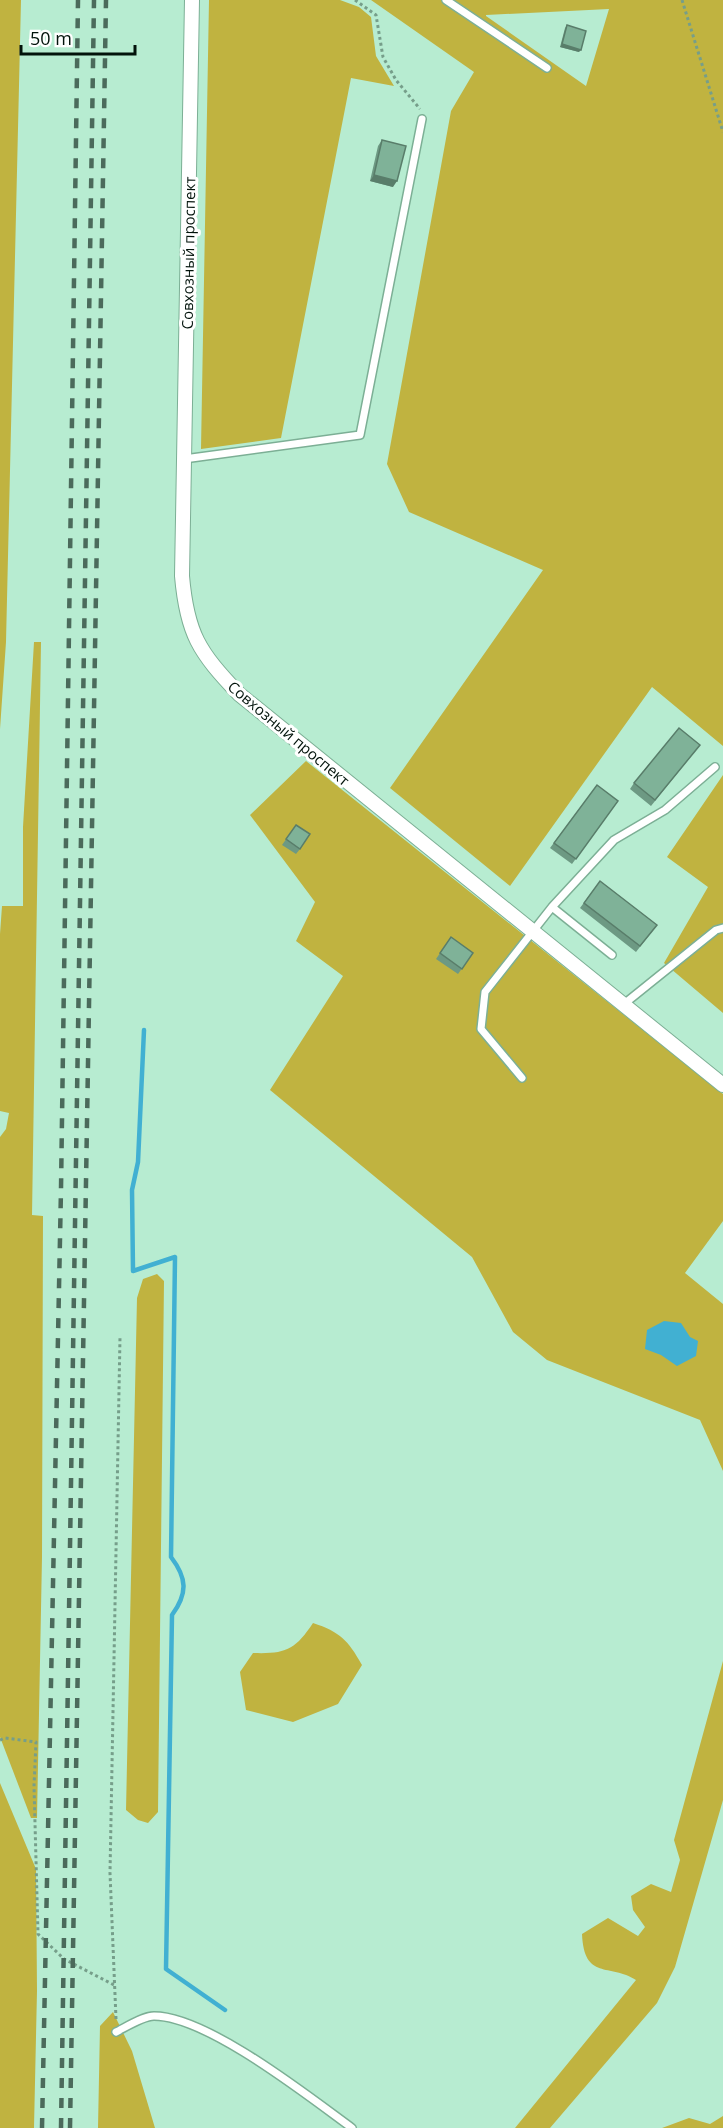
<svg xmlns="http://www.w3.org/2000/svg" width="723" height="2128" font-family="'Open Sans',sans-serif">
	<rect width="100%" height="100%" fill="#b7ecd1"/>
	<path fill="#c0b340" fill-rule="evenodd" d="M0,0h21l-15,642 -6,87z
		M209,0h131l19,7 12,10 5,39 18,30 -43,-8 -70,360 -80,11z
		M371,0h352v746l-71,-59 -142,199 -120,-98 153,-218 -134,-58 -22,-48 64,-353 23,-39zM609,9l-23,77 -100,-70v-1z
		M34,642h7l-9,573 11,1 -1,341 -5,261h-6l-31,-81v-600l6,-8 3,-16 -9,-2v-177l2,-28h21v-79z
		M306,761l417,333v127l-38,52 38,31v167l-23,-51 -153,-60 -34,-28 -41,-75 -202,-167 73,-114 -47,-35 19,-39 -65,-87z
		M723,775v238l-59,-50 44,-76 -41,-30z
		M157,1274l7,7 -6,531 -10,11 -10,-3 -12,-10 11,-512 6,-19z
		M313,1623c27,9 35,17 49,42l-24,39 -45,18 -47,-12 -6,-38 13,-19c33,1 42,-3 60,-30z
		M723,1661v139l-48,167 -18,36 -107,125h-35l121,-148c-26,-17 -52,1 -54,-46l26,-16 30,18 7,-9 -12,-17 -2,-14 20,-12 20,8 9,-32 -6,-20z
		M0,1783l36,86 1,122 -3,137h-34z
		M113,2012l19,39 23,77h-57l2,-102z
		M723,2116v12h-61l27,-10 21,6z"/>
	<path fill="#41b0d2" d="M664,1321l17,2 9,14 8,4 -2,15 -19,10 -16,-11 -16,-6 2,-19z"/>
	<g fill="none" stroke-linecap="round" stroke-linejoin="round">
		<path stroke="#41b0d2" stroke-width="4.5" d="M144,1030l-6,132 -6,28 1,81 42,-14 -4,300c16,21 17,36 1,58l-6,354 59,41"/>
		<g stroke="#7caf95" stroke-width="10">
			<path id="service" d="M446,0l101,68
				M184,459l176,-24 62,-316
				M552,907l60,48
				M624,1004l92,-74 7,-2
				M522,1078l-41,-49 4,-37 67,-85 62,-67 51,-30 50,-43
				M116,2032c10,-5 27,-16 38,-16 53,0 154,80 198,112"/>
		</g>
		<g stroke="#7caf95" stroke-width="16">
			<path id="minor" d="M192,0l-10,576c5,58 17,76 57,118l484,391"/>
		</g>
		<path stroke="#769e8a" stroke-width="3" stroke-dasharray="3 3" stroke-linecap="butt" d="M355,0l21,15 7,42 13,23 24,29
			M682,0l41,132
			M0,1740l5,-2 31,4 -2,44 4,148 26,25 50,26
			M116,2019l-6,-146 10,-536"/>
		<use href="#service" stroke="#fff" stroke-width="7"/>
		<use href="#minor" stroke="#fff" stroke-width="14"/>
		<path stroke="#4b6a5b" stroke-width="4.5" stroke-dasharray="10 10" stroke-linecap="butt" d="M42,2128l19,-939 17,-1189
			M61,2128l33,-2128
			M70,2128l36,-2128"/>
	</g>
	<path fill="#6d9983" d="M567,25l12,27 -19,-5 5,-19z
		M382,140l11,47 -23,-6 8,-35z
		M700,745l-49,61 -21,-17 4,-6z
		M597,785l21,16 -46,63 -22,-16z
		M296,825l4,24 -4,5 -14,-9z
		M600,881l57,44 -21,27 -56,-44z
		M451,937l22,16 -15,21 -22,-15z"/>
	<path fill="#597d6a" d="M562,44l19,6 -2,2 -19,-5z
		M374,175l23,6 -4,6 -23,-6z"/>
	<path fill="#7fb298" stroke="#597d6a" stroke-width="1.5" d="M567,25l19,6 -5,19 -19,-6z
		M382,140l24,6 -9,35 -23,-6z
		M679,728l21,17 -45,55 -21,-17z
		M597,785l21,16 -42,58 -22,-16z
		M296,825l14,9 -10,15 -14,-10z
		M600,881l57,44 -17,21 -56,-43z
		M451,937l22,16 -11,16 -22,-16z"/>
	<g text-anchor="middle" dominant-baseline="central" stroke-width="6" stroke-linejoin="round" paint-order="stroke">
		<g font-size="15" fill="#02130b" stroke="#fff">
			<text transform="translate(188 253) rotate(-89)">Совхозный проспект</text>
			<text transform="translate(289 733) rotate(40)">Совхозный проспект</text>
		</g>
	</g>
	<path d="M21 45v9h114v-9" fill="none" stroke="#02130b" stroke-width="3"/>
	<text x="30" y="45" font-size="18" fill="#02130b" stroke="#ffffff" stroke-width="4.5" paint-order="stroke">50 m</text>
</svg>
